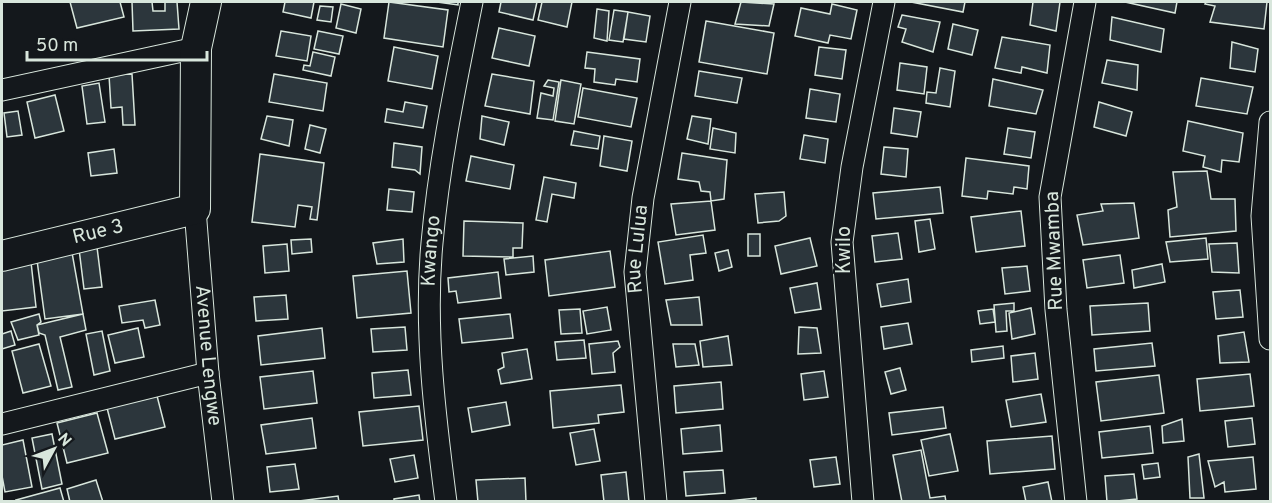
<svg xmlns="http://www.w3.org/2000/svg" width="1272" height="503" font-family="Overpass,sans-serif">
	<rect width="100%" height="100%" fill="#14181c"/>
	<path fill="#2c363c" stroke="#d8e6dc" stroke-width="1.5" d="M70,2h50l4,15 -47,11z
		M132,2h20l1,9h12v-9h12l2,27 -46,2z
		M285,2h29l-3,16 -28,-6z
		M389,2l59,8 -5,37 -59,-9z
		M437,2h21v3z
		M501,2h36l-4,18 -34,-8z
		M542,2h30l-5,25 -29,-7z
		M741,2l33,2 -5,22 -34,-2z
		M911,2h54l-2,10z
		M1033,2h27l-4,29 -26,-6z
		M1125,2h52l-2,11z
		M1206,2h61l-3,27 -54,-7 5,-16 -10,-2z
		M341,4l20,5 -5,24 -20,-5z
		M832,4l25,6 -6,29 -21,-4 -2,8 -33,-7 6,-28 29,6z
		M320,6l13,1 -2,15 -14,-2z
		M597,9l12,2 -2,30 -13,-3z
		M614,10l14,2 -5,30 -14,-2z
		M628,12l22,4 -4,26 -22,-3z
		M902,15l38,7 -7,30 -31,-10 4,-13 -8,-2z
		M1112,17l52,12 -3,23 -51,-12z
		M706,21l68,12 -7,41 -68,-12z
		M953,24l25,6 -6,25 -24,-6z
		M499,28l36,8 -6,30 -37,-8z
		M281,31l30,5 -4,25 -31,-5z
		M318,31l25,5 -4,18 -25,-5z
		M1002,37l48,8 -3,28 -25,-6 -1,6 -26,-5z
		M1232,42l26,7 -3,23 -25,-4z
		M394,47l44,9 -6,33 -44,-8z
		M819,47l27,3 -4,29 -27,-4z
		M313,52l22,5 -4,19 -28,-6 1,-5 6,1z
		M587,52l53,7 -3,23 -21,-3 -1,6 -21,-3 1,-13 -10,-1z
		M1107,60l31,5 -1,25 -35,-7z
		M900,63l27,4 -3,27 -27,-4z
		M940,68l15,3 -5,36 -24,-4 1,-11 9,1z
		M699,71l43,7 -5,25 -42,-7z
		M132,74l3,51h-12l-1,-18 -11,1 -2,-33z
		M274,74l53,9 -4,28 -54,-9z
		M492,74l42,7 -4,33 -45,-8z
		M1201,78l52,9 -6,27 -51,-8z
		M993,79l50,11 -7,24 -47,-8z
		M548,80l11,2 -6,38 -16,-2 4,-25 12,3 1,-8 -10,-2z
		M561,80l20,4 -7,40 -19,-3z
		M99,83l6,39 -18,2 -5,-38z
		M583,88l54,10 -6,29 -53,-10z
		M810,89l30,5 -4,28 -30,-4z
		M55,95l9,36 -29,7 -8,-36z
		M405,102l22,4 -4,22 -38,-6 2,-13 16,3z
		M1099,102l33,10 -6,24 -32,-9z
		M894,108l27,4 -4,25 -26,-4z
		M18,111l4,24 -15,2 -3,-24z
		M267,116l26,4 -4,26 -28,-7z
		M482,116l27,6 -5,23 -24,-6z
		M692,116l19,3 -3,25 -21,-5z
		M1188,121l55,12 -4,29 -17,-2 -1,12 -18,-5 2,-11 -22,-5z
		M310,125l16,4 -6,24 -15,-4z
		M713,128l23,5 -1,20 -25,-4z
		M1008,128l27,4 -4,26 -27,-4z
		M574,131l26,5 -2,13 -27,-4z
		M804,135l24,4 -3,24 -25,-4z
		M604,136l28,5 -5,30 -27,-5z
		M394,143l28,4 -2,27 -5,-4 -23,-3z
		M884,147l24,2 -2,28 -25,-3z
		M114,149l3,24 -26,3 -3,-23z
		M682,153l45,7 -3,39 -13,2 -1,-9 -9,-1 -2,-9 -21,-3z
		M260,154l64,9 -7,57 -7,-1 2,-12 -14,-2 -3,22 -43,-5z
		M471,156l43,9 -4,24 -44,-8z
		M966,158l63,8 -2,23 -13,-2 -1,7 -25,-3 -1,8 -25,-3z
		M1207,171l4,28h24l1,32 -66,6 -2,-27 9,-3 -4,-35z
		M544,177l32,6 -2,15 -22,-4 -5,28 -11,-2z
		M940,187l3,26 -67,6 -3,-26z
		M389,189l25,3 -2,20 -25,-2z
		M784,192l2,24 -7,5 -21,2 -3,-29z
		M711,201l4,29 -39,5 -5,-31z
		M1134,203l5,35 -56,7 -6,-30 26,-4 -2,-7z
		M1021,211l4,35 -49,6 -5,-35z
		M930,219l5,30 -16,3 -4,-31z
		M464,221l59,2 -1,25h-9v9l-50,-1z
		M898,233l4,26 -27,3 -3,-26z
		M748,234h12v22h-12z
		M703,235l3,18 -16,2 3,25 -28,4 -7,-42z
		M810,238l7,28 -36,8 -6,-28z
		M1206,238l2,21 -38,3 -4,-20z
		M96,239l6,48 -18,2 -6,-48z
		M311,239l1,13 -20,2 -1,-14z
		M403,239l1,23 -27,2 -4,-21z
		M1237,243l2,30 -27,-1 -3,-28z
		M287,244l2,27 -24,2 -2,-27z
		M71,247l12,67 -38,5 -9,-66z
		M728,250l4,17 -13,4 -4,-18z
		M610,251l5,36 -66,9 -4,-36z
		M1120,255l4,28 -37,5 -4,-28z
		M533,256l1,16 -28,3 -2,-16z
		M31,262l5,45 -34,4v-46z
		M1162,264l3,18 -31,6 -2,-18z
		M1027,266l3,25 -25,3 -3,-26z
		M407,271l4,42 -54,5 -4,-42z
		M498,272l3,26 -43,5 -2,-12 -7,1 -1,-14z
		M908,279l3,23 -30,5 -4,-23z
		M817,283l4,26 -26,4 -5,-25z
		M1240,290l3,27 -27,2 -3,-27z
		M286,295l2,24 -32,2 -2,-24z
		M699,297l3,28h-31l-5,-25z
		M155,300l5,25 -15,3 -2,-8 -21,3 -3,-17z
		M1014,303v8h-8l1,20 -11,1 -2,-27z
		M1148,303l2,28 -58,4 -2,-29z
		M607,307l4,23 -24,4 -4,-23z
		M1031,308l4,26 -23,5 -3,-26z
		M580,309l2,24 -21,1 -2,-24z
		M993,309l2,13 -15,2 -2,-13z
		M39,314l2,8 -4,3 2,10 -21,5 -7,-18z
		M83,314l3,16 -26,7 12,50 -14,3 -13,-55 -6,-2 -2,-8z
		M510,314l3,24 -51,5 -3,-24z
		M908,323l4,21 -28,5 -3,-22z
		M405,327l2,23 -34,2 -2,-23z
		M799,327l18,1 4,25 -23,1z
		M138,328l6,29 -29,6 -7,-28z
		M322,328l3,30 -64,7 -3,-29z
		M11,331l4,14 -13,4v-15z
		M102,331l8,40 -16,4 -8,-41z
		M1244,332l5,30 -29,1 -2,-27z
		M728,336l4,29 -29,2 -3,-26z
		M584,340l2,18 -29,2 -2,-18z
		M618,341l2,6 -7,6 2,19 -23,2 -3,-30z
		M1152,343l3,23 -59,5 -2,-22z
		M39,344l12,42 -28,7 -11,-42z
		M673,344h22l4,21 -23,2z
		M1003,346l1,12 -32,4 -1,-12z
		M527,349l5,30 -31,5 -3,-14 6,-3 -2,-14z
		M1035,353l3,26 -25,3 -2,-26z
		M900,368l6,22 -15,4 -6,-22z
		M408,370l3,25 -37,3 -2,-25z
		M313,371l4,32 -53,6 -4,-32z
		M824,371l4,26 -24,3 -3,-26z
		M1250,374l4,32 -54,5 -3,-32z
		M1159,375l5,38 -63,8 -5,-39z
		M721,382l2,27 -47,4 -2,-27z
		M621,385l3,27 -26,3 1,8 -46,5 -3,-37z
		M156,392l9,35 -50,12 -9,-35z
		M1041,394l5,28 -35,5 -5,-27z
		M506,402l4,23 -38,7 -4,-24z
		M419,406l4,34 -60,6 -4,-34z
		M943,407l3,21 -54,7 -3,-22z
		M97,413l11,40 -41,10 -10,-40z
		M312,418l4,30 -50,6 -5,-29z
		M1252,418l3,26 -27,3 -3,-26z
		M1182,419l2,22 -21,2 -1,-17z
		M720,425l2,26 -39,3 -2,-25z
		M1150,426l3,27 -51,5 -3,-26z
		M594,429l6,32 -24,4 -6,-32z
		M52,434l10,50 -20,5 -10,-51z
		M950,434l8,37 -29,5 -8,-36z
		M1052,436l3,33 -65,5 -3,-33z
		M23,440l9,47 -27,5 -3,-16v-31z
		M921,450l9,48 15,-2 1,6h-44l-9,-47z
		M1199,454l5,44h-14l-2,-41z
		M414,455l4,23 -23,4 -5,-23z
		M836,457l4,27 -26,3 -4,-27z
		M1253,457l3,32 -31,3 -1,-10 -9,5 -7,-26z
		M1158,463l2,14 -16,2 -2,-14z
		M295,464l4,25 -29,3 -3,-25z
		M723,470l2,23 -39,3 -2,-24z
		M626,472l3,30h-25l-3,-27z
		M1134,474l3,25 -30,3 -2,-26z
		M525,478l1,24h-48l-2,-22z
		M96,480l7,22h-33l-3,-13z
		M1048,482l4,20h-26l-3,-15z
		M60,488l4,14h-47l-1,-2z
		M419,495l1,7h-26v-3z
		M338,496l1,6h-48z
		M756,498v4l-28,-1z"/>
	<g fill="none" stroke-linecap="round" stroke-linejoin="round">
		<g stroke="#d8e6dc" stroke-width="23">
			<g id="street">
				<path d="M2,90l194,-42"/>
				<path d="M1270,122l-8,94 8,123"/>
				<path id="s1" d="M195,209l13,164 15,129"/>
				<path d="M2,424l206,-51"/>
				<path id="s2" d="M446,502c-11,-85 -22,-173 -14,-259 7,-81 24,-161 40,-241"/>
				<path id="s3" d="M656,502l-21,-230 8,-74 37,-196"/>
				<path d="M863,502l-21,-260 10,-75 32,-165"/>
				<path d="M1076,502l-20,-192 -6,-113 35,-195"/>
			</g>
		</g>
		<g stroke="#d8e6dc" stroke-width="32">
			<g id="secondary">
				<path id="s4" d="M2,256l193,-47 1,-161 10,-46"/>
			</g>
		</g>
		<use href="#street" stroke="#14181c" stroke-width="21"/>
		<use href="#secondary" stroke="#14181c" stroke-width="30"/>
	</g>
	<g text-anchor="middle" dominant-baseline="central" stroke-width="4.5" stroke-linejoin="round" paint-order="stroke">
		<g font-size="20" fill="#d8e6dc" stroke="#14181c">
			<text stroke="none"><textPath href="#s4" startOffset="99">Rue 3</textPath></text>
			<text stroke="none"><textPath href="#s2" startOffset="252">Kwango</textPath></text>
			<text stroke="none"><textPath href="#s3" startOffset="254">Rue Lulua</textPath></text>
			<text transform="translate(845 250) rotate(-90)">Kwilo</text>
			<text transform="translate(1055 251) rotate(-92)">Rue Mwamba</text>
			<text stroke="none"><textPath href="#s1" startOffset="147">Avenue Lengwe</textPath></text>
		</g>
	</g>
	<rect width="1272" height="503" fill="none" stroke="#d8e6dc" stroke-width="6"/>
	<g transform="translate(54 449) rotate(49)" stroke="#14181c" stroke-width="4.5" paint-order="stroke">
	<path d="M0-4.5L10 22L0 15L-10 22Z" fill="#d8e6dc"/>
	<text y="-9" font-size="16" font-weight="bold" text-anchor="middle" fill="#d8e6dc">N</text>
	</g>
	<path d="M27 51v9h180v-9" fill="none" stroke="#d8e6dc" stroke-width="3"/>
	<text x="36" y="51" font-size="18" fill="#d8e6dc" stroke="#14181c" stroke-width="4.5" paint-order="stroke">50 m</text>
</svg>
